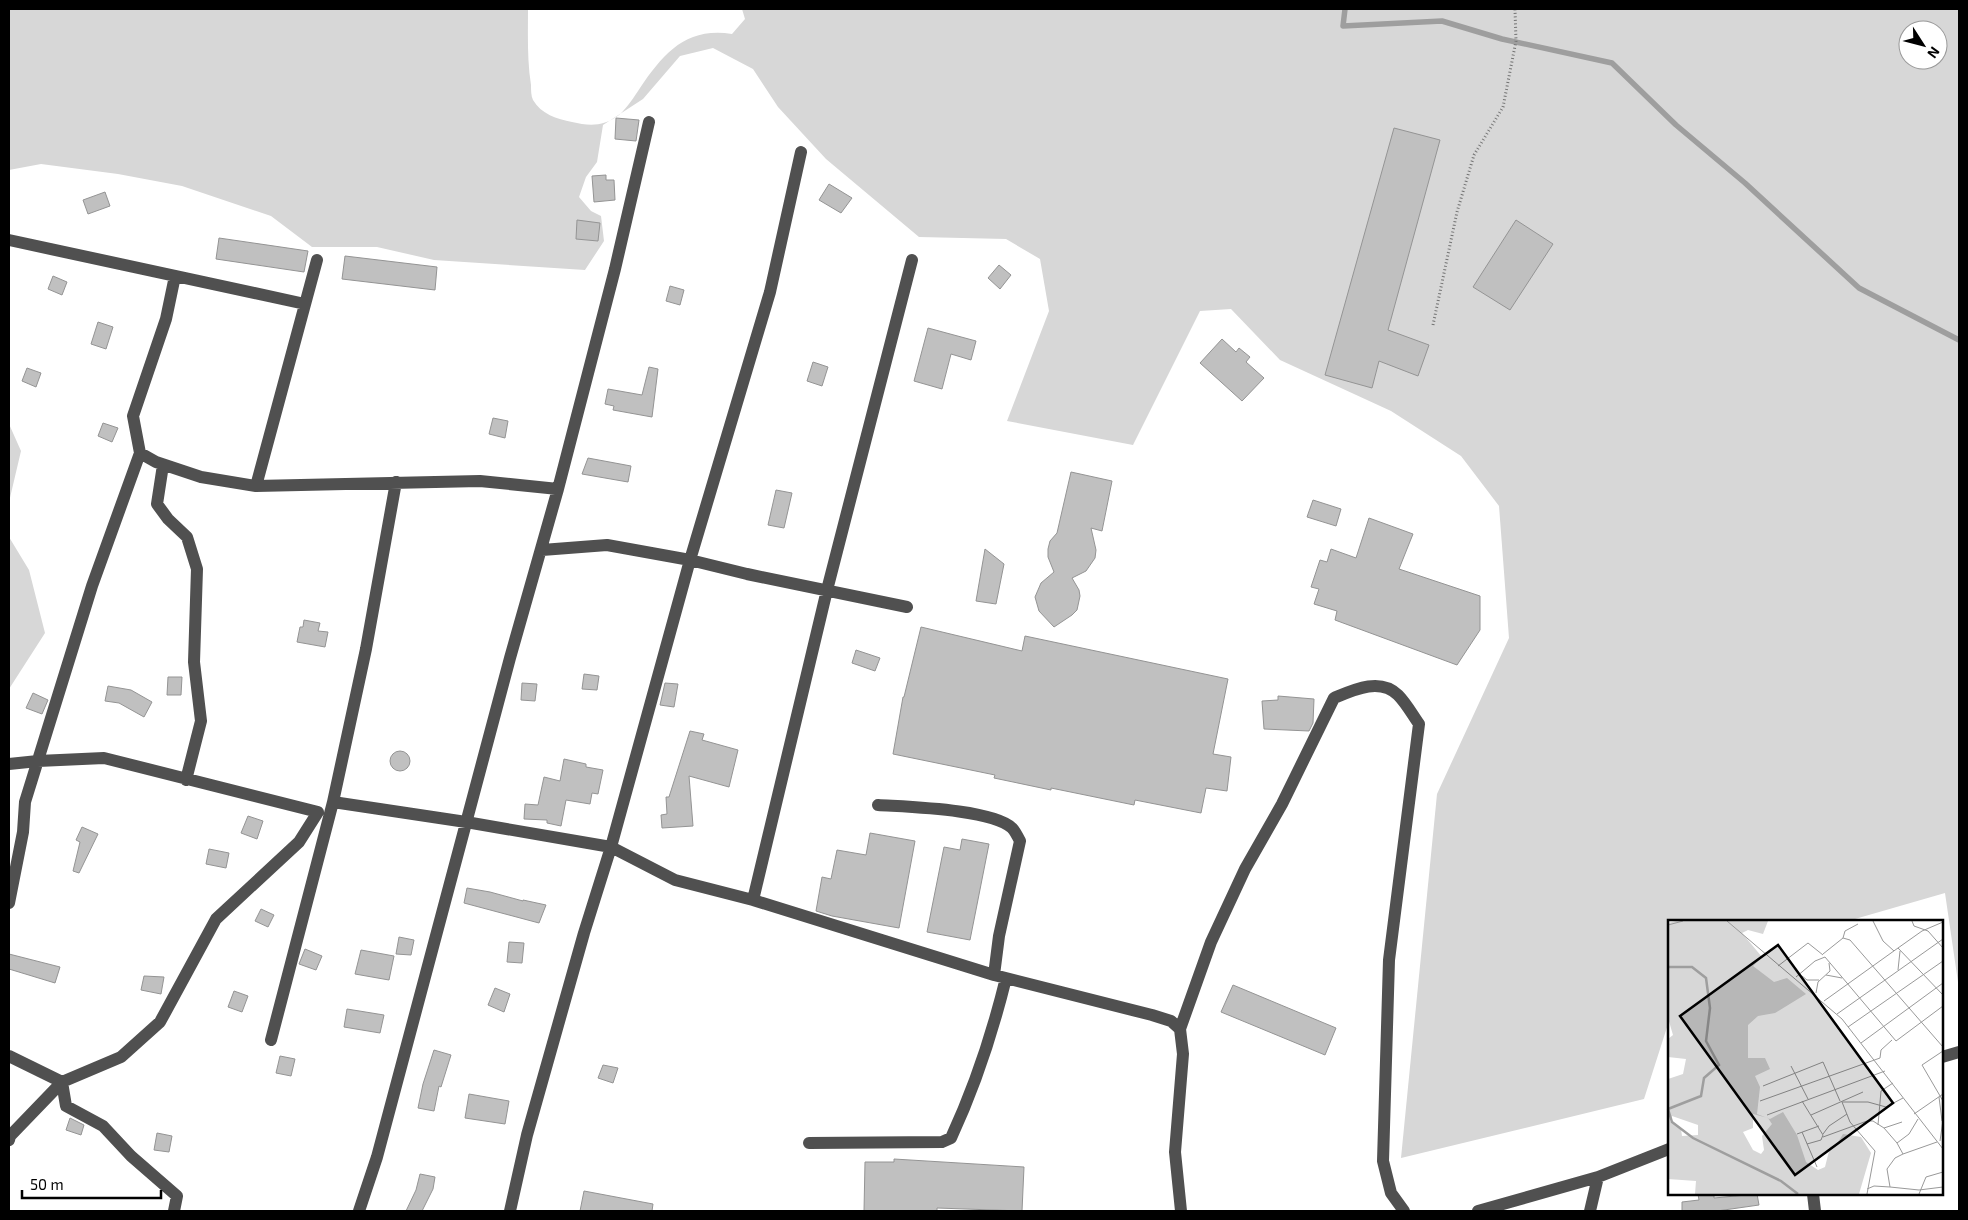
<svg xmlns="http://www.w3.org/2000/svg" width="1968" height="1220" font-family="'Exo 2',sans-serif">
	<rect width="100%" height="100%" fill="#fff"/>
	<path fill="#d7d7d7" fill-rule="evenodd" d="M9,9h519c0,25 -1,51 3,76 0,5 0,11 2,15 8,14 24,19 39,22 17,4 31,5 47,-7 8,-7 15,-18 21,-27 24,-35 46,-61 92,-54l13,-15 -3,-10h1217v980l-14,-96 -97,28h-179v100l-25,78 -243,59 36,-364 72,-156 -10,-132 -38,-50 -70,-45 -111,-51 -49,-51 -31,2 -67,134 -126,-24 42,-110 -9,-52 -34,-20 -87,-2 -93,-78 -48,-52 -25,-38 -40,-21 -33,8 -37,43 -40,26 -6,37 -11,15 -7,20 12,14 10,5 3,25 -19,29 -151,-10 -57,-13h-65l-41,-31 -89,-30 -64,-12 -77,-10 -32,6zM1908,30h30v30h-30z
		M9,424l12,27 -12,51z
		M9,537l20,33 16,63 -36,56z"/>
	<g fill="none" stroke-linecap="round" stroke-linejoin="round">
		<path stroke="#9e9e9e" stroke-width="5.5" d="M1345,9l-2,17 99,-5 60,18 110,24 64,62 69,58 114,105 100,52"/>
	</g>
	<path fill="#c0c0c0" stroke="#949494" d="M616,118l23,2 -3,21 -21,-2z
		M1394,128l46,12 -52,190 41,15 -11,31 -39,-15 -7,27 -47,-13z
		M606,175v5h8l1,20 -21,2 -2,-26z
		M829,184l23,14 -11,15 -22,-13z
		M105,192l5,14 -22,8 -5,-14z
		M577,220l23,3 -2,18 -22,-2z
		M1516,220l37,24 -43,66 -37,-23z
		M219,238l89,13 -4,21 -88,-13z
		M345,256l92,11 -2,23 -93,-11z
		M999,265l12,10 -11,14 -12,-11z
		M53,276l14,6 -5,13 -14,-6z
		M670,286l14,4 -4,15 -14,-4z
		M98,322l15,5 -7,22 -15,-5z
		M928,328l48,13 -5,19 -20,-6 -9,35 -28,-8z
		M1222,339l14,13 3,-4 11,9 -4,5 18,16 -22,23 -42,-38z
		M813,362l15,5 -6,19 -15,-5z
		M649,367l9,2 -6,48 -39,-7 1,-4 -9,-2 3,-15 34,6z
		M27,368l14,5 -5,14 -14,-6z
		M493,418l15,3 -3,17 -16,-4z
		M103,423l15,5 -6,14 -14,-6z
		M588,458l43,8 -3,16 -46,-8z
		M1071,472l41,9 -10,50 -11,-3 5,22 -1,8 -9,13 -14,7 7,12 1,6 -3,14 -5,5 -18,12 -15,-16 -4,-14 6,-14 13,-11 -6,-15v-8l2,-8 7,-8z
		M776,490l16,3 -8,35 -16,-3z
		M1313,500l28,9 -5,17 -29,-9z
		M1369,518l44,16 -14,35 81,27v34l-23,35 -122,-45 2,-9 -23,-7 5,-15 -8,-2 9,-27 7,2 4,-13 25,9z
		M985,549l19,15 -8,40 -20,-3z
		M304,620l16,3 -2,8 10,1 -3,15 -28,-5 3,-15h3z
		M921,627l101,24 3,-15 203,43 -15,75 18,3 -4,34 -21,-3 -5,25 -66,-13 -1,5 -83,-17v2l-57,-12 1,-3 -102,-21 10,-57h1z
		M856,650l24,8 -5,13 -23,-8z
		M584,674l15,2 -2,14 -15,-1z
		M168,677h14l-1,18h-14z
		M522,683l15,1 -2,17 -14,-1z
		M665,683l13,1 -4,23 -14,-2z
		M108,686l23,4 21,12 -8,15 -25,-14 -14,-2z
		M33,693l15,7 -6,14 -16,-6z
		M1278,696l36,3 -1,24 -4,8 -45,-2 -2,-28 16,-1z
		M690,731l14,3 -2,6 36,10 -9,37 -40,-11 4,50 -31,2 -1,-13 6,-1 -1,-17h3z
		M390 761a10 10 0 1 1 20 0a10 10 0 1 1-20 0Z
		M564,759l22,5v3l17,3 -5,24 -6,-1 -2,11 -24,-4 -5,26 -14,-3v-3l-23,-1 1,-15 13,1 6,-28 16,4z
		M248,816l15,5 -6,18 -16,-6z
		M82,827l16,7 -19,39 -6,-2 7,-29 -4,-2z
		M870,833l45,8 -16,87 -67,-12 -16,-5 6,-34 9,2 6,-29 29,5z
		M962,839l27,5 -19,96 -43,-8 17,-85 16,3z
		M209,849l20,4 -3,15 -20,-4z
		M467,888l23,4 33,9v-1l23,5 -7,18 -75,-20z
		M261,909l13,6 -6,12 -13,-6z
		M399,937l15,3 -3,15 -15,-1z
		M509,942l15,1 -2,20 -15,-1z
		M305,949l17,7 -6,14 -17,-6z
		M361,950l33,6 -5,24 -34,-6z
		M9,954l51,13 -5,16 -46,-14z
		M144,976l20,1 -3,17 -20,-4z
		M1233,985l103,43 -11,27 -104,-43z
		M495,988l15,6 -6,18 -16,-7z
		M234,991l14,5 -6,16 -14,-5z
		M347,1009l37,6 -4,18 -36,-6z
		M434,1050l17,5 -10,32 -2,-1 -5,25 -16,-3 5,-24z
		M280,1056l15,3 -4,17 -15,-3z
		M603,1065l15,3 -5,15 -15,-5z
		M469,1094l40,7 -4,23 -40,-6z
		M70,1118l14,7 -3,10 -15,-5z
		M157,1133l15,3 -3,16 -15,-2z
		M894,1159l130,8 -2,44 -85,-3v3h-73l1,-49h29z
		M420,1174l15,3 -2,12 -11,22h-16l10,-21z
		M584,1191l69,13 -1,7h-72z
		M1698,1194h16v4l43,-4 2,11 -42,6h-35v-9l17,-2z"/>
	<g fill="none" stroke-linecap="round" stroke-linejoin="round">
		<path stroke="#727272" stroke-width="3" stroke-dasharray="1 2.5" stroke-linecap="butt" d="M1433,325l24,-113 17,-57 29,-48 13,-66 -1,-32"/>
		<path stroke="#505050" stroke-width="12" d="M9,240l296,64
			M175,276l-9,43 -33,97 7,37 16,9 45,15 55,9 224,-5 78,8
			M163,465l-6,39 11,15 19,18 10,32 -3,93 7,59 -15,59
			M256,486l61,-226
			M542,550l65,-5 83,15 57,14 160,33
			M9,764l29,-3 66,-3 214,54 -19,30 -83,77 -56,103 -39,35 -59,25 -52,54 -1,4
			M333,802l133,20 145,25 64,33 78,20 241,75
			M878,805c29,2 114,4 134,23 3,3 6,9 8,13l-21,95 -5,39 158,40 19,6 9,8 3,25 -8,98 6,59
			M753,900l74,-310 85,-330
			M9,903l14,-71 2,-30 67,-216 48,-133
			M1180,1029l31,-87 34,-73 37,-65 52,-106c19,-8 46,-21 64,-3 8,8 14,19 21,29l-30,236 -6,201 8,32 13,18
			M271,1040l62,-238 33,-153 30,-167
			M9,1056l53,26 4,24 37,20 28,30 46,40 -3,15
			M1942,1057l17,-5
			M809,1143l133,-1 9,-4c25,-54 41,-103 55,-160
			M1813,1194l2,17
			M359,1211l18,-54 133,-499 48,-169 57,-220 34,-147
			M510,1211l17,-76 57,-202 27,-86 79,-287 80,-268 31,-140
			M1478,1211l120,-34 71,-28
			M1590,1211l8,-34"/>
	</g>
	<g transform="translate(1668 920)">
		<rect width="275" height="275" fill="#fff"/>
		<path d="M8,1h92l-5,13 -15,-4 -6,3 20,24 -9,9 21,16 13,-4 19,16 -31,19 -17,3 -10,9v33h17l5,11 -15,7 5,11 -3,27 13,5 13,-7 14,23 9,27 12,8 7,-3 5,-20 7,-3 6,-10 18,3 10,16 -12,41h-164l1,-13 -28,-2v-100l15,-5 3,-15 -18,-2v-18l5,-4 -5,-17v-95zM85,194l15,4 4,6 -10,12 2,14 -3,4 -8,-4 -10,-18 10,-4zM4,196l26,9v10l-16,1 -1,-7 -11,-8z" fill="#d7d7d7" fill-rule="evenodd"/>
		<path fill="none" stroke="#9e9e9e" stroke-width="2.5" d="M0,47h24l14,11 4,30 -4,33 13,24 -15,13 -3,18 -33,13M0,189l4,13 21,16 88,43 17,13"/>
		<path fill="none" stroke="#999" stroke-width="1" d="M59,1l115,98 101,130M205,1l10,20 11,10M244,1l2,5 14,5 15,17M275,2l-21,9 -24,17 45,47M0,5l15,-4M175,18l2,-7 13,-7M155,34l20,-16 7,2 93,107M110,46l30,-23 15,12M230,50l2,-19M158,55l16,3M134,56l5,4h12M128,57l19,-16 10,-4 71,84 47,-35M148,73l2,-11 12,-11 -1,-8M156,81l74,-53M169,94l106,-75M180,107l95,-66M193,123l82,-60M275,131l-21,14 21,36M123,146l17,33M95,166l60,-24 17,39M271,177l3,24M92,181l120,-43 1,-8 11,-10M134,181l21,34 -2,5 -14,4M246,194l29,-20M99,195l118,-44M143,195l52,-23M250,199l-9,15 -12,9 6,11 34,-12M210,205l3,-34 12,-8M216,208l13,15M134,212l15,35M129,214l22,-8M155,214l6,-8 18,-12M155,217l44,-16h6l11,7 18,-6M272,221l3,-21M235,234l-8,4 -8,11 3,18 29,3 24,-3M199,269l7,-3 16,1M199,274l8,-43 -25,-29 -8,-20h26l18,5 17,-9M251,274l7,-17 17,-5"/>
		<path fill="#000" fill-opacity="0.15" stroke="#000" stroke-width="2.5" d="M110,25l115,158 -98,72 -115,-159z"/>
		<rect width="275" height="275" fill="none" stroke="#000" stroke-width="2.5"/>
	</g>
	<rect width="1968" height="1220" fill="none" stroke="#000000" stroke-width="20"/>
	<g transform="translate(1923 45) rotate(126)"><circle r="24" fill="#ffffff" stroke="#999999"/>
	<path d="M0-4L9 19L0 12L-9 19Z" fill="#000000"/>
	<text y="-8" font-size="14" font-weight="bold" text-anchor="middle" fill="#000000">N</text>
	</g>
	<path d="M22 1190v8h139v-8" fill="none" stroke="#000000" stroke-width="2.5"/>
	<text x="30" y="1190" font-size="15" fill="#000000" stroke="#ffffff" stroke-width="4" paint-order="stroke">50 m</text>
</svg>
